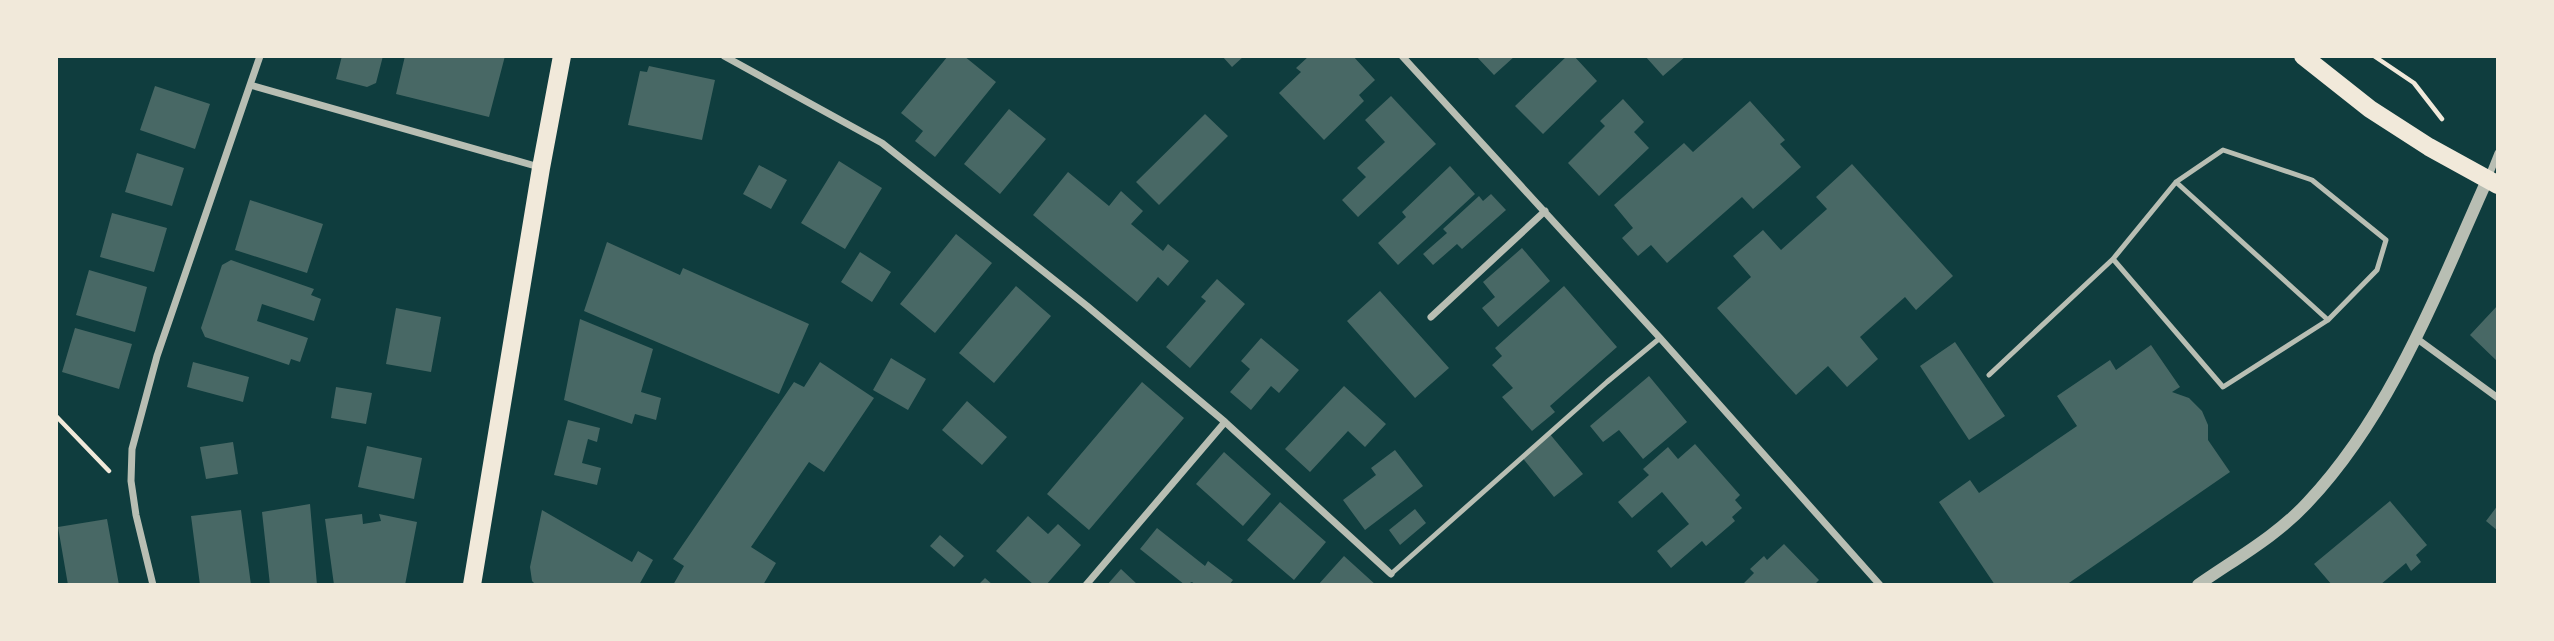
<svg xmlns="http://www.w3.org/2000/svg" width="2554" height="641" font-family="Montserrat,sans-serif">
	<rect width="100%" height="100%" fill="#0f3d3e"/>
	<path fill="#486865" d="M342,56h41l-7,27 -9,4 -31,-8z
		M405,56h100l-16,61 -93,-23z
		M948,56h16l32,26 -61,75 -20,-16 8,-10 -22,-18z
		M1222,56h22l-12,11z
		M1309,56h44l22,24 -16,15 5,6 -40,39 -45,-47 22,-21 -5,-4z
		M1476,56h39l-21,19z
		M1567,56h7l23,25 -54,53 -28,-28z
		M1645,56h41l-23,20z
		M649,66l66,14 -13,60 -74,-15 12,-54 7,1z
		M155,86l55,18 -15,45 -55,-19z
		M1391,96l45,48 -78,73 -16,-17 24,-23 -9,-9 28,-26 -20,-22z
		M1623,99l21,23 -10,10 15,16 -50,48 -31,-33 37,-37 -5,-5z
		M1750,101l35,39 -5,4 21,23 -48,42 -11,-12 -75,66 -16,-18 -13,11 -16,-18 11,-10 -19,-23 70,-62 9,9z
		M1009,109l37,30 -46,55 -36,-30z
		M1205,114l23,22 -69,69 -23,-23z
		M137,153l47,15 -12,38 -47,-14z
		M839,161l43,27 -37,61 -44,-26z
		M1852,164l101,112 -37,34 -11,-13 -45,40 18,22 -31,28 -19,-21 -32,29 -79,-87 34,-31 -18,-21 30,-26 18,20 46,-41 -11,-12z
		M759,165l28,15 -16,29 -28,-15z
		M1450,166l25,28 -77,71 -20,-22 28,-26 -4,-5z
		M1068,172l41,34 12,-15 22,20 -12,13 32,27 5,-7 21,17 -21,25 -10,-9 -21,25 -104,-87z
		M1491,194l15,16 -44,39 -5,-5 -24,21 -10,-11 24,-21 -4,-4 36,-33 4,5z
		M250,200l73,24 -16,49 -72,-23z
		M112,213l55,15 -13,44 -54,-15z
		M956,234l36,29 -57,70 -35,-29z
		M607,242l73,33 3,-7 126,56 -30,70 -195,-83z
		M1522,248l28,33 -52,46 -16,-19 13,-11 -12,-15z
		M860,252l31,20 -19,30 -31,-20z
		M231,260l83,29 -3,6 10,4 -7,22 -52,-17 -5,17 51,17 -8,24 -9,-3 -2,6 -84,-28 -4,-9 21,-63z
		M89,270l58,17 -12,45 -59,-17z
		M1217,279l28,25 -55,64 -24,-21 40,-46 -5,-4z
		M1016,286l35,30 -57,67 -35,-30z
		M1564,286l53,61 -67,59 5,6 -23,19 -30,-34 11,-9 -21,-23 10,-9 -7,-8z
		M1380,291l69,77 -34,30 -68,-77z
		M2498,305v57l-28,-27z
		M396,308l45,9 -10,55 -45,-8z
		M580,319l73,30 -12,43 20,6 -5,22 -21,-6 -3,10 -68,-24z
		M75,328l57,16 -13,45 -57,-17z
		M1261,338l38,32 -20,23 -8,-7 -20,24 -21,-18 20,-23 -9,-8z
		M1955,342l50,74 -36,24 -49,-74z
		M2151,345l29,42 -8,5 17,6 13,13 6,14v15l22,32 -164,113h-71l-56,-83 31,-22 9,13 98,-67 -20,-30 53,-36 6,10z
		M891,358l35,21 -18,31 -35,-20z
		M193,362l56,15 -6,25 -56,-15z
		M820,362l54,36 -50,74 -15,-10 -58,85 25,16 -13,22h-90l11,-19 -11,-7 121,-177 10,5z
		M1649,376l38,46 -44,37 -24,-29 -16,12 -13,-16z
		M1142,382l42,36 -95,112 -42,-36z
		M1344,386l42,38 -21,23 -17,-16 -38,41 -25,-23z
		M336,387l36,6 -6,31 -35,-6z
		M967,401l40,36 -25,28 -40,-35z
		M568,420l32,8 -3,14 -9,-3 -6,24 19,5 -4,17 -43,-10z
		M1549,433l34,41 -29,23 -33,-41z
		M233,442l5,32 -32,5 -6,-32z
		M1695,444l45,51 -5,5 7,8 -10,9 3,4 -29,25 -4,-5 -31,27 -14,-17 32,-27 -27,-32 -30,26 -14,-16 31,-27 -6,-6 25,-22 10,12z
		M367,446l55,12 -8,41 -56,-12z
		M1395,450l28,36 -58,44 -22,-30 33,-25 -5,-7z
		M1224,452l47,42 -28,32 -47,-42z
		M2390,501l37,44 -11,10 5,7 -10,9 -5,-8 -26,22h-48l-18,-21z
		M1280,502l46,40 -32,38 -47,-40z
		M310,504l7,81h-47l-8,-73z
		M2498,505v26l-12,-10z
		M1415,509l11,14 -26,22 -11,-15z
		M241,510l10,75h-51l-9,-69z
		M542,510l90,52 6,-11 15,9 -14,25h-103l-4,-4 -2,-14z
		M362,514l1,10 18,-3 -2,-7 38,8 -12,63h-71l-9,-66z
		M1028,516l20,18 10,-10 23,21 -35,40h-12l-38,-34z
		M107,519l12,66h-51l-10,-58z
		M1157,528l48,38 3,-5 25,19 -4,5h-33l-4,-3 -7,3 -45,-36z
		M940,535l24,21 -10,11 -24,-21z
		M1784,544l35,36 -5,5h-72l12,-12 -4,-4 14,-13 3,4z
		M1344,556l32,29h-58z
		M1121,569l17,16h-31z
		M985,578l8,7h-15z"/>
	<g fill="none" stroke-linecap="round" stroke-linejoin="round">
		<path stroke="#f1e9da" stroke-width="4.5" d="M2374,56l40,27 28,36
			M56,416l53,55"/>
		<path stroke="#b8beb3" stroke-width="5" d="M2176,182l152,138
			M1989,375l124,-116 63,-77 47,-32 89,30 74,60 -9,30 -49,50 -105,67 -110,-128
			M1391,574l216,-192 53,-44"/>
		<path stroke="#b8beb3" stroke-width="7" d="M724,56l158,87 205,163 138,116 166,152
			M1402,56l258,282 220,247
			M250,85l10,-29
			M2488,178l10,-25
			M1431,317l114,-106
			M2416,338l82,60
			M153,585l-17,-70 -5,-34 1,-32 25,-93 93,-271 289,82
			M1086,585l139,-163"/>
		<path stroke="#b8beb3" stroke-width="12" d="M2198,585c37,-26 79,-49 110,-83 84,-89 130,-213 180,-324"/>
		<path stroke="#f1e9da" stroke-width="18" d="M2303,56l67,53 59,38 69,38
			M472,585l69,-417 21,-112"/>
	</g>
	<rect width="2554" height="641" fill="none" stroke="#f1e9da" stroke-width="116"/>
</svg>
